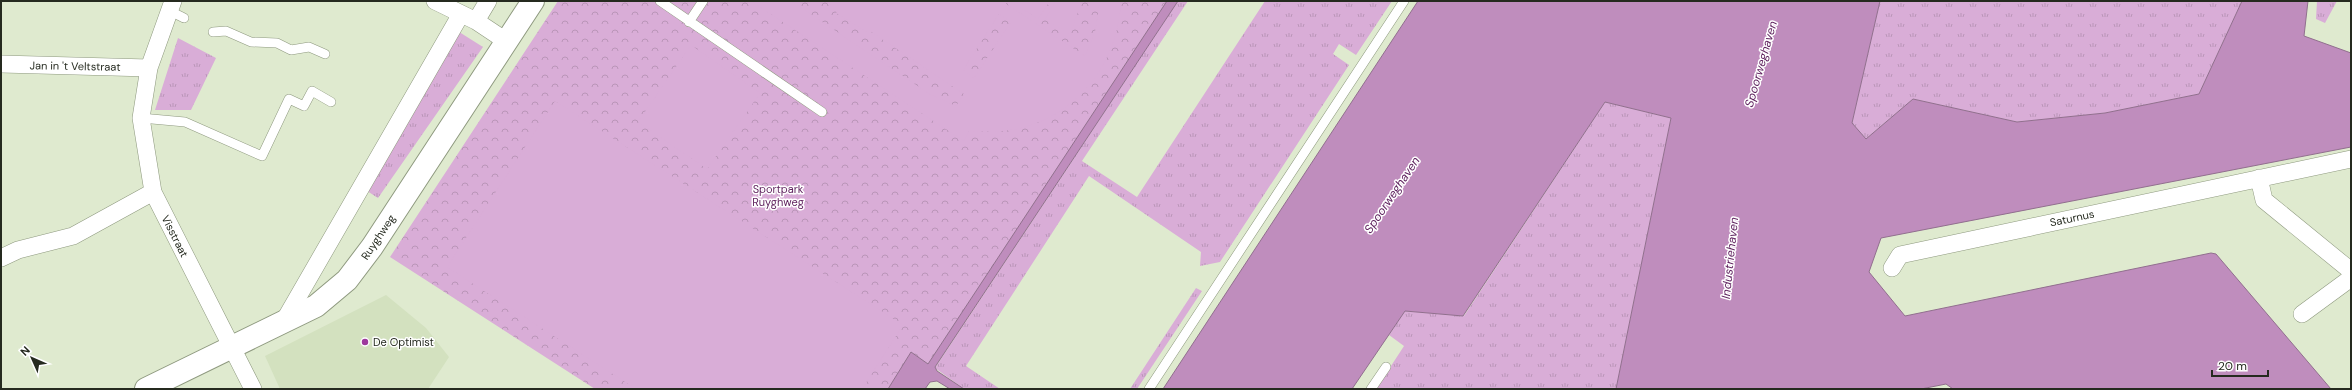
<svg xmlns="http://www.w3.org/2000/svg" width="2352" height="390" font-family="'DM Sans',sans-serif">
	<defs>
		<pattern id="grass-tufts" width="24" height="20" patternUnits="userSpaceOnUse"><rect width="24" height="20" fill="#d9add7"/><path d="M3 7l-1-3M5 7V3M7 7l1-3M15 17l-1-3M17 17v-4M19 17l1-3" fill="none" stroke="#ba95b8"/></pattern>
		<pattern id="park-crowns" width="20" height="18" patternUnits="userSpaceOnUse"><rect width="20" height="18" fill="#d9add7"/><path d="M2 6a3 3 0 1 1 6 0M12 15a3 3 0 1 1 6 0" fill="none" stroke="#ba95b8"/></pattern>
	</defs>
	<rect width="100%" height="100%" fill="#dfeacf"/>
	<path fill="#d3e1bf" d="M386,295l40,33 23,29 -21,32h-148l-15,-33z"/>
	<path fill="url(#grass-tufts)" d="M1178,1h10l-106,160 55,36 128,-196h127l-36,54 -17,-11 -6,10 16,11 -129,197 -20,4 1,-14 -112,-76 -123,190 34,23h-36l-29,-21z
		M1880,1h362l-43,93 -94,19 -88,9 -104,-23 -47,40 -14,-16z
		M2317,1h20l-12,22 -9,-4z
		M456,30l27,17 -105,151 -14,-9z
		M178,38l38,20 -25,52h-36z
		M1605,102l66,16 -55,271h-240l28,-43 -15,-11 16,-24 59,5z
		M1196,288l6,3 -65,98h-7z"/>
	<path fill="url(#park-crowns)" d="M558,1h609l-239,363 -17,-12 -23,37h-293l-205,-132z"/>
	<path fill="#d9add7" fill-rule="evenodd" d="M751,1h40l140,94 25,11 8,-12 -94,-63 -2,2 -32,-20 2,-3 -13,-9h182l-1,3 79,52 10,-24 5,-31h21c-3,60 -40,112 -100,127 -17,4 -34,4 -52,3l-5,10zM999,14l12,8 -37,56 -11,-8z
		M1010,1h40l-12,18z
		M1056,1h26l-12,33 -25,-15z
		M691,45l69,48 -53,76 -69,-47z
		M555,101l348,224 -41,64h-226l-189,-122z"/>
	<path fill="#bf8dbd" stroke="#916f8e" d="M1167,1h11l-243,366 2,4 27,18h-14l-13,-8 -7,1 -5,7h-37l23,-37 17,12z
		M1418,1h462l-28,122 14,16 47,-40 104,23 88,-9 94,-19 43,-93h66l-4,35 47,17v94l-470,91 -12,34 36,44 306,-63 5,1 115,135h-378l-7,-5 -25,5h-305l55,-271 -66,-16 -142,214 -58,-5 -53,78h-189z"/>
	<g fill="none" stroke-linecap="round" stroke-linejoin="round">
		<g stroke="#8e997f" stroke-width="10">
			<path id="lane" d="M660,1l162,111
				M170,11l14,7
				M689,22l14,-21
				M213,32l13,-1 25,11 26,1 14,7 18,-3 16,7
				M141,118l44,4 77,34 27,-57 15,7 8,-15 19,11
				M1149,389l255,-388
				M1371,389l15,-22"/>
		</g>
		<g stroke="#8e997f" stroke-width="18">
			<path id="street" d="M173,1l-24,67 -8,50 12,74 100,197
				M435,1l41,20 30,20
				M476,21l12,-20
				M1,64l148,4
				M2259,178l5,22 87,71
				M1,258l17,-8 55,-14 80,-44
				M1892,268l8,-13 451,-96
				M2302,314l49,-36
				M284,321l177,-307"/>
		</g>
		<g stroke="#8e997f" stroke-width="24">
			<path id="secondary" d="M146,389l170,-83 31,-26 25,-33 161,-246"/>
		</g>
		<use href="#lane" stroke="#fff" stroke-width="9"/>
		<use href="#street" stroke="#fff" stroke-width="17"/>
		<use href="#secondary" stroke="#fff" stroke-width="22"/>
	</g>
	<circle fill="#9d389d" stroke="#fff" stroke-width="1.5" cx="365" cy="342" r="4"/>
	<g text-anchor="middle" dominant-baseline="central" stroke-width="3" stroke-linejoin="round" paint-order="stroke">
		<g font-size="11" fill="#252a1f" stroke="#fff">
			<text transform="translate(75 66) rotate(1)">Jan in 't Veltstraat</text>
			<text transform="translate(2072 218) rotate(-12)">Saturnus</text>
			<text transform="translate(175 236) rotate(63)">Visstraat</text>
			<text transform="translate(378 237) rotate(-56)">Ruyghweg</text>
		</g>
		<g font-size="11" fill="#612460" stroke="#fff">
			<text x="778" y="189">Sportpark<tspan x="778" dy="13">Ruyghweg</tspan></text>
		</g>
		<g font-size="11" fill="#252a1f" stroke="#fff" text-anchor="start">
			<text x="373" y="342">De Optimist</text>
		</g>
		<g font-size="12" font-style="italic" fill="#602460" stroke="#fff">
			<text transform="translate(1761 64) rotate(-74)">Spoorweghaven</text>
			<text transform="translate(1392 195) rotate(-56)">Spoorweghaven</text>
			<text transform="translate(1730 258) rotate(-84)">Industriehaven</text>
		</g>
	</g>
	<rect width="2352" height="390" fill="none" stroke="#252a1f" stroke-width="4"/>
	<g transform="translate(32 358) rotate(315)" stroke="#ffffff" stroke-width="3" paint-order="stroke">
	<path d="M0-3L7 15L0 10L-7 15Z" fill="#252a1f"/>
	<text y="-6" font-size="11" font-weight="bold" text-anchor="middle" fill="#252a1f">N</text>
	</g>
	<path d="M2212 370v6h56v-6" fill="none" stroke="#252a1f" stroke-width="2"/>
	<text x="2218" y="370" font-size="12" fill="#252a1f" stroke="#ffffff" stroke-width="3" paint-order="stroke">20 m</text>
</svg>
